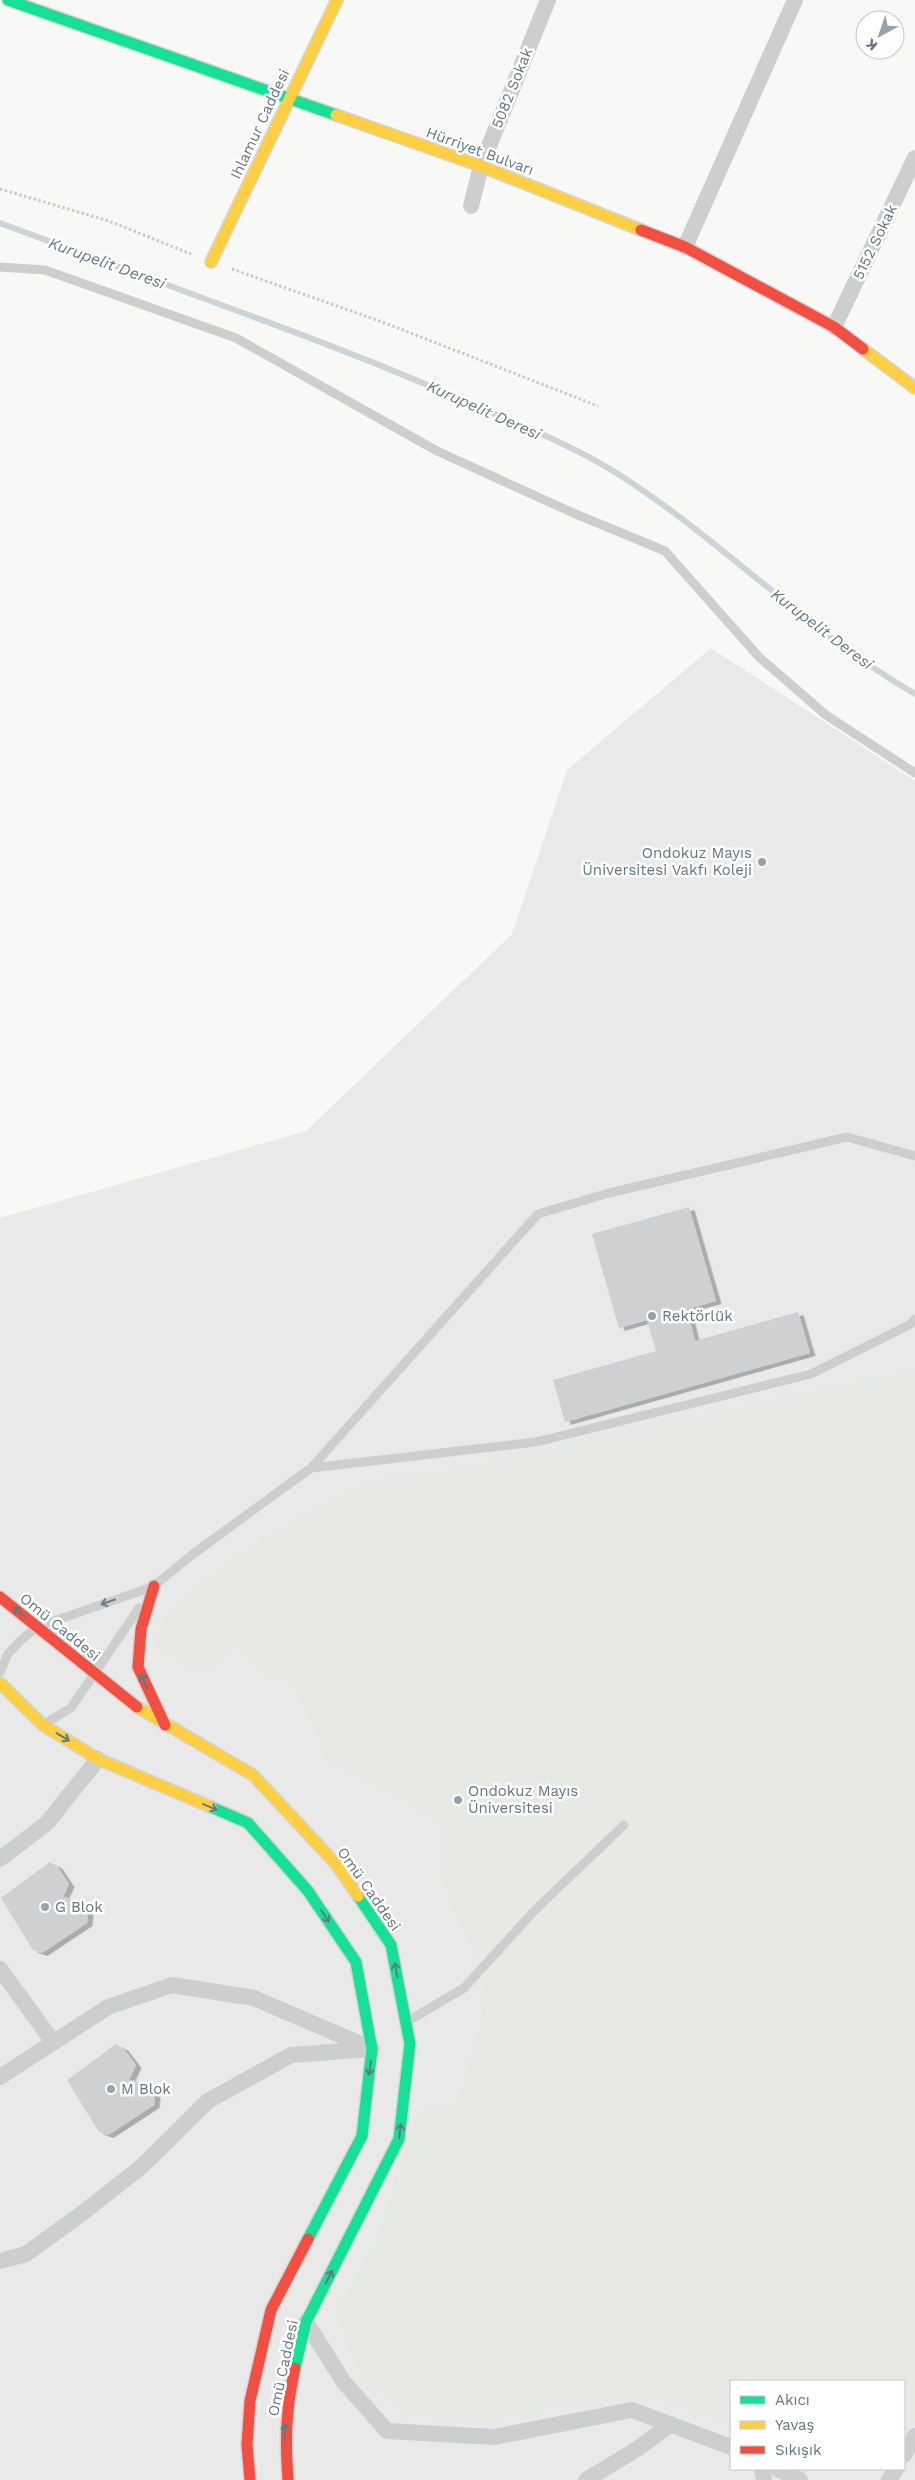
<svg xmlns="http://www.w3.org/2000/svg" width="915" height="2480" font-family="'Work Sans',sans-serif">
	<defs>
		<filter id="shadow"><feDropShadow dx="5.5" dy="3" stdDeviation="0" flood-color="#0004"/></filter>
	</defs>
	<rect width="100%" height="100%" fill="#f8f8f7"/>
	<path fill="#e8e9e8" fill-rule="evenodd" d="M711,648l204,133v1699h-915v-1262l306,-87 206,-197 55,-164zM731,2381h173v88h-173z"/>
	<path fill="#e6e9e4" d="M915,1370v1050l-11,15v-54h-173v45l-73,-27 -75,4 -116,22 -64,-13 -43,-36 -25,-64 42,-72 40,-130 38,-1 32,-109 -16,-55 -33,-71 1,-54 -113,-61 -33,-78 -25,-3 -31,-30 -34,27 -49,-30 11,-30 53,-45 84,-55 70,-36 86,-11 363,-80z"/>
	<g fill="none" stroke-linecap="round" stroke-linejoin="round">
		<path stroke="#ccd4d7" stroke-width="6" d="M0,223c61,22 121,45 181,67 92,34 183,67 272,106 54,24 115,46 165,78 104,66 190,158 297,220"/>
	</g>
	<path fill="#cfd0d1" filter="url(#shadow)" d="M689,1207l27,94 -29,8 8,32 103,-29 12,41 -245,69 -12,-42 103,-29 -9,-31 -28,8 -27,-94z
		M50,1862l7,4 12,18 -6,13 17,4 8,12 -1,10 -45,30 -9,-3 -32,-52z
		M116,2044l7,4 13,17 -7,15 17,3 9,12 -1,10 -46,30 -9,-3 -32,-52z"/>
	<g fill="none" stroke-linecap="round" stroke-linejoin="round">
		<g stroke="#d4d5d5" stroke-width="14">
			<path id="fast" d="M8,0l328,115
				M211,1807l37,16 60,68 48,71 16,87 -10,87 -54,103
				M295,2368l11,-46 93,-183 11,-95 -19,-99 -33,-49"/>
		</g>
		<g stroke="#d4d5d5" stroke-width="14">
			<path id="slow" d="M336,115l145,51 160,64
				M211,262l126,-262
				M863,349l52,39
				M0,1683l43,42 55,34 113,48
				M137,1707l116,68 83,89 22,32"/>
		</g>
		<g stroke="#d4d5d5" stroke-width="14">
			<path id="jam" d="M641,230l44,17 149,80 29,22
				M154,1586l-13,43 -3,38 27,58
				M0,1597l137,110
				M250,2480l-3,-35 3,-44 21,-91 37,-71
				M288,2480c-3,-42 -2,-71 7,-112"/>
		</g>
		<path stroke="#c9cacc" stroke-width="3" stroke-dasharray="2.5 2.5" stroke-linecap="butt" d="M0,189l109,32 82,33
			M232,269l153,54 213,83"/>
		<path stroke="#cdcece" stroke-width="9" d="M0,267l45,3 191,68 201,113 134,61 94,39 94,106 67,58 89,58
			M311,1468l225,-26 275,-68 98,-49 6,-6
			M155,1585l38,-31 118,-86 227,-254 71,-21 238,-56 68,19
			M0,1672l8,-18 12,-13 17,-14 115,-40
			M44,1724l27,-16 68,-100
			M408,2021l56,-33 71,-78 89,-85"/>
		<path stroke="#cdcece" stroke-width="16" d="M471,206l10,-40 67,-166
			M685,247l110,-247
			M834,327l81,-169
			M0,1859l47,-36 51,-64
			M0,1969l53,73
			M0,2077l108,-70 64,-22 82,13 116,50
			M0,2261l26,-7 55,-40 59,-46 68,-67 83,-46 81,-6
			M306,2322l37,59 44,50 107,6 138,-27 99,37
			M904,2455l11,-19
			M762,2469l2,11
			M778,2469l22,11
			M586,2480l51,-31 34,-25
			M889,2480l7,-11"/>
		<use href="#fast" stroke="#16e098" stroke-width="11"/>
		<use href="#slow" stroke="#ffcf43" stroke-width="11"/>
		<use href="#jam" stroke="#f24e42" stroke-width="11"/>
	</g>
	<defs><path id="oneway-shaft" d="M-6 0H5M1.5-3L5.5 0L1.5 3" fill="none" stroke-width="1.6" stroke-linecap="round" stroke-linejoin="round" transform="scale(1.25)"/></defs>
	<use stroke="#6e7d89" href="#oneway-shaft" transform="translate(108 1602) rotate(161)"/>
	<g stroke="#607982">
		<use href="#oneway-shaft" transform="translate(19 1612) rotate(-141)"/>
		<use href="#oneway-shaft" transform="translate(144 1681) rotate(-115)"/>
		<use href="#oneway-shaft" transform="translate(63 1737) rotate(31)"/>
		<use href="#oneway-shaft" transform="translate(210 1807) rotate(23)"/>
		<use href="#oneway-shaft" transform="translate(325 1916) rotate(56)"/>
		<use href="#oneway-shaft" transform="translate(396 1970) rotate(-101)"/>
		<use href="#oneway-shaft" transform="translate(370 2068) rotate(97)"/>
		<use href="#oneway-shaft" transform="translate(400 2131) rotate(-83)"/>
		<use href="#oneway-shaft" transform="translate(329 2277) rotate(-63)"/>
		<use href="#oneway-shaft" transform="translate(285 2431) rotate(-86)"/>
	</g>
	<g fill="#98a2aa" stroke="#fff" stroke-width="2">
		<circle cx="762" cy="862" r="5"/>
		<circle cx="652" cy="1316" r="5"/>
		<circle cx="458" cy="1800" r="5"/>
		<circle cx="45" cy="1907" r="5"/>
		<circle cx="111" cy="2089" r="5"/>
	</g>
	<g text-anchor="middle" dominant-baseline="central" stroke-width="5" stroke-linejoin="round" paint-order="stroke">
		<g font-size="15" fill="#647481" stroke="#fff">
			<text transform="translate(512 88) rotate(-68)">5082 Sokak</text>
			<text transform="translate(260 124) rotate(-65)">Ihlamur Caddesi</text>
			<text transform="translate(480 151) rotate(20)">Hürriyet Bulvarı</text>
			<text transform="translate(875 242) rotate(-64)">5152 Sokak</text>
			<text transform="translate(60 1627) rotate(39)">Omü Caddesi</text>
			<text transform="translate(369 1889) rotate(55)">Omü Caddesi</text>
			<text transform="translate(283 2368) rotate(-78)">Omü Caddesi</text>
		</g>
		<g font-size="15" fill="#647481" stroke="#fff" text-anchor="start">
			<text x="752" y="853" text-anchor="end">Ondokuz Mayıs<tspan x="752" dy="17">Üniversitesi Vakfı Koleji</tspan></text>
			<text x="662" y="1316">Rektörlük</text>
			<text x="468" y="1791">Ondokuz Mayıs<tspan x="468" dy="17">Üniversitesi</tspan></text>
			<text x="55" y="1907">G Blok</text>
			<text x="121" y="2089">M Blok</text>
		</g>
		<g font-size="16" font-style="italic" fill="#637a82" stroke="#fff">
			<text transform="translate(107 263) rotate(20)">Kurupelit Deresi</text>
			<text transform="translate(484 410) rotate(24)">Kurupelit Deresi</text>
			<text transform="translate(822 629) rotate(37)">Kurupelit Deresi</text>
		</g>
	</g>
	<rect x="730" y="2380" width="175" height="90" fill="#ffffff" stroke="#c1c7cd"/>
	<rect x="740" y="2396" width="25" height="8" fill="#16e098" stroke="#c1c7cd"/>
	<text x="775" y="2405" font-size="15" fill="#647481">Akıcı</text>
	<rect x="740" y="2421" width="25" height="8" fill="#ffcf43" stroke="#c1c7cd"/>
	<text x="775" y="2430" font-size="15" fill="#647481">Yavaş</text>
	<rect x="740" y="2446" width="25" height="8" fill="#f24e42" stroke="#c1c7cd"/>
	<text x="775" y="2455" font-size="15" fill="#647481">Sıkışık</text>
	<g transform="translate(880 35) rotate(220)"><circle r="24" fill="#ffffff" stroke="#c1c7cd"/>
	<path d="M0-4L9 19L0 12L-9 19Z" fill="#98a2aa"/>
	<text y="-8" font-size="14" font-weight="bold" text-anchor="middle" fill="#647481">K</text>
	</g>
</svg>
